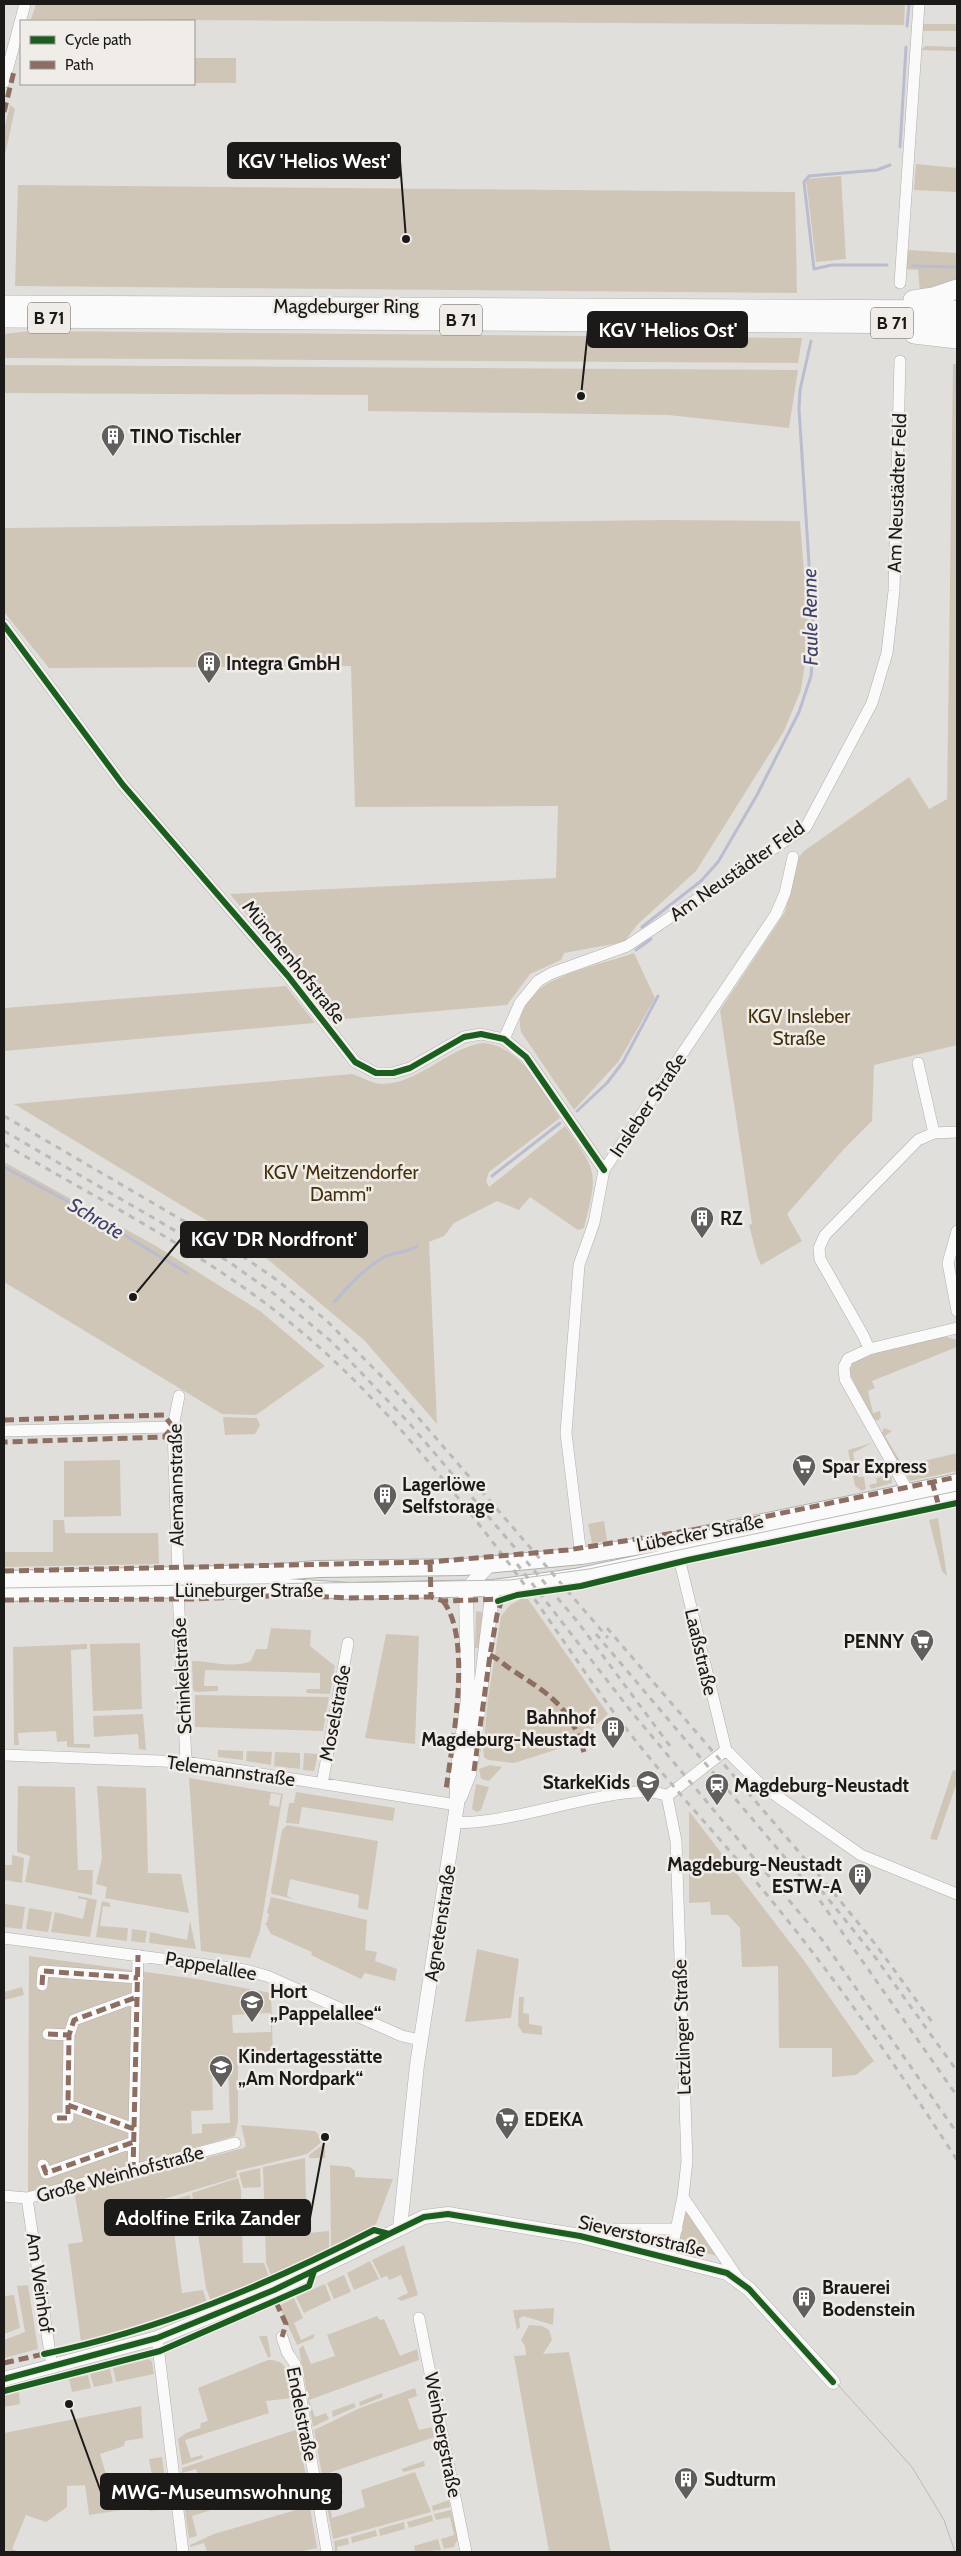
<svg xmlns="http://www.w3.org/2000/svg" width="961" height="2556" font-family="Cabin,sans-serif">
	<rect width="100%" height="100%" fill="#e1dfdc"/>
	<path fill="#d0c6b7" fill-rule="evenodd" d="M36,4h869l-1,21 -873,-6z
		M922,24h35v7h-35z
		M926,46l31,1v4l-37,-1z
		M194,58h42v25h-42z
		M10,105l5,4 -11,50v-29z
		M916,164l41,4v24l-43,-2z
		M841,176l5,83 -30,3 -10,-83z
		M18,185l777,7 2,101 -782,-7z
		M908,250l49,3v30l-37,10 -2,-23 -13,-1z
		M30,331l772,7 -4,25 -794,-5v-24z
		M953,364h4v681l-83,20 -2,56 -28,28 -57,65 15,27 -41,24 -4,-9 -8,-31 3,-1 -32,-214 65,-98 13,-54 6,-7 105,-74 20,32 18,-10z
		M4,365l794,5 -9,58 -121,-13 -300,-4v-16l-364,-2z
		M665,520l135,1 9,116 -8,53 -17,41 -88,140 -59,54 -13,17 -60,11 -3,7 -31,14 -23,31 -174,15 -103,-126 326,-16 2,-72 -203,1 -4,-141 -302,2 -45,-56v-84z
		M634,953l21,45 -36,63 -45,49 -53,-78c-13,-53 79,-66 113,-79z
		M286,986l29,37 -311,28v-43z
		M483,1043c39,3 58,47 77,75l-71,54 -3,9 3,6 76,-61c33,46 33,46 19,102l-6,2 -48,-33 -11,13 -22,-9 -43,22 -10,13 -15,6 8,182 -73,-84 -105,-88 -245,-148 338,-30c10,3 19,9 29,10 39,0 65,-36 102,-41z
		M4,1162l152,84 104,65 65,55 -69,49 -34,-1 -218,-132z
		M944,1336l13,4v7l-85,34 3,7 -7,3 5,22 7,-2 1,6 -3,4 -7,-3 -20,-42 -1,-6 3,-8 39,-15z
		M223,1417l34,1 3,7 -5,9 -30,1z
		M884,1428l8,3 -7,5 18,30 54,-13v18l-47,10 -29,-46z
		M872,1443l-19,10 5,24h6l2,12 -4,2 -7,-5 -7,-36z
		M120,1460l1,56 -57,1v-56z
		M884,1464l7,12 1,7 -21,6 -2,-4 8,-2 -1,-5 12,-3z
		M938,1518l9,58 -5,-5 -13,-51z
		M53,1520h11l1,13h93l1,31 -155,3v-15h49z
		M604,1521l3,20 -15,2 -4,-19z
		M521,1599h7l80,115 -31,29 -63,20 -26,-3 -4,-3 -1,-7 5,-51 13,-83 9,-11z
		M476,1611l9,2 -6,35h-4z
		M271,1628l40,2 -1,16 25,20 -5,28 -24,-1 1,-4h13v-16l-115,-3 -1,16h14v5l-22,1 -3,-2 -1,-29c19,0 41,8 59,0l5,-12h11z
		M386,1634l33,2 -4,108 -50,-6z
		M140,1643l2,66 -49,2 -3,-67z
		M87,1644v5l-16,1 3,94h16v4l-23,-1v-6l-10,1 -1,-11 -38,2 1,12h-5l-1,-98z
		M195,1695l134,2 -6,34 -128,-4z
		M143,1714l3,36 -7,-1 -1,-15 -44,3 -1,-21z
		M218,1750l25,1v9l-25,-3z
		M247,1751l25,1 -1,13 -25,-4z
		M275,1752l25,1v16l-26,-3z
		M304,1753l14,1 -4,17 -11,-1z
		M490,1765l12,2 -13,14 -8,-2 -2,-10z
		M953,1770l4,1v11l-20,58 -7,-1z
		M189,1778l94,16 -23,137 -10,27 -49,-7zM271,1793l10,2 -2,12 -10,-2z
		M476,1784l13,3 -8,23 -4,2 -5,-3z
		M18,1786l57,1 3,83h15l-1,25 -67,-13 5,-26 -13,-4z
		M97,1786l49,2 2,85 33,1 8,39 -84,-15 2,-11 -11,-3 6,-26z
		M296,1792l99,16 -2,13 -91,-14 -3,17 -13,-1 3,-20h5z
		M689,1811l116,151 69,99 -18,14 -24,2v-29h-53l-1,-82 -36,1 -2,-39 -12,-13h-17l-1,-13 -21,1z
		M287,1825l91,16 -10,69 -10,-2 1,-13 -69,-16 -3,17 7,3 -22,-5 -1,-3 11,-61z
		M12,1855l12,3 -2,25 -18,-3v-15h8z
		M78,1896l19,4 -7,37 -39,-5 4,-20 28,7 4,-19 -9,-2z
		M271,1897l96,23 -2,30 12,2 -2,9 22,8 -2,12 -30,-8 -4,6 -50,-24 1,-3 -41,-18 -6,-11h2l2,-9 -2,-1z
		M102,1901l8,2v4l-7,-1 -3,20 28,2 -1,13 -31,-4z
		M5,1904l20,3 -3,22 -18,-2z
		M29,1908l23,4 -4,20 -22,-3z
		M190,1921l6,28 -47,-6 1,-11 37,8z
		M132,1929l15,2 -2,12 -14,-2z
		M477,1949l42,10 -8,59 -46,4z
		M29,1956l168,23 74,14 2,61 -35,2v66l-3,14 -207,59zM271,2013v19l-38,1 -1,-18zM228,2065l2,58 -28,1v9l-10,1 -1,-23 22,-1 -1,-44z
		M22,1987l2,8 -20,5v-8z
		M519,1997h5l-1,16 6,1v10l13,2v9l-19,-2 -5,-7z
		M241,2125l74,6 9,9 -17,14 -71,17 1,6 -96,29 29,-5 12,92 21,-3 4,13 -51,20 -75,19 -13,-98 15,-2 -9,-51 170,-43 2,-3z
		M325,2143v15h-16v-3z
		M305,2158l2,75 22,-2v19l-57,28 -6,-15 -3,-96z
		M330,2165l20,2 5,4v6l38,2 -17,45 -45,24z
		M260,2168l1,19 -18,1 -4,-15z
		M238,2178l3,11 2,74h21l6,16 -59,23 -5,-14 -14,-95z
		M190,2195l3,19 -19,3 -2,-17z
		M688,2212l30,44 -37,-9 -2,-9 4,-24z
		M404,2245l14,50 -17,6 -4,-3 11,-5 -7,-18 -12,5 -2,-4 -6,2 -9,-18z
		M370,2261l9,18 -25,11 -7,-17z
		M344,2275l7,17 -17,7 -7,-16z
		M325,2284l6,16 -27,13 -8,-16z
		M28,2285l10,64 -34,9v-18l21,-8 -8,-46z
		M14,2295l6,33 -16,6v-38z
		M294,2298l9,20 -9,5 7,17 13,-6v4l-17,7 -18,-39z
		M554,2308l-1,17 -30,-9 -4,3 1,8 -3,3 -4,-20z
		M377,2316l3,4 4,-1 16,37 17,-7 2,11 -110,40 6,17 11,-4 3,6 -16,8 -14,-78 4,-4 8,19 24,-8 -8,-21z
		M529,2325l13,1 7,4 3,10 -9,14 26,-2 42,200h-62l-35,-196 12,-1 -1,-9 -4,-6z
		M259,2336h8l4,20 -3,2z
		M149,2359l3,3 2,12 -38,8 -3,-14z
		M268,2360c23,-1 22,21 24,38l-26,3 3,12 -84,27 6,18 11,-3 1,3 -21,7 -4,-26 8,-6 14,-5 1,-5 7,-2 -10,-33z
		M110,2369l3,14 -19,4 -4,-13z
		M88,2375l3,13 -19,4 -3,-13z
		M415,2388l2,8 -9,3 11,31 13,-3 2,10 -111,38 6,18 13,-4 1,3 -17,6 -12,-68 46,-22z
		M19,2392l1,12 -16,3v-11z
		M382,2393l1,4 -23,9 -1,-4z
		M354,2403l2,4 -23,10 -1,-6z
		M141,2406l2,32 -18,3 -1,5 -24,8 10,34 24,-8 2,28 -47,7 -4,-30 -18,1v21l-21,15 -20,-7 -14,34 7,3h-15v-119z
		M298,2429l11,67 -5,-15 -112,35 5,20 -8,2 -5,-33 21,-7 -9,-29 -14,4v-5z
		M162,2457l5,37 -10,1 2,15 -9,1 -7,-5 -2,-22 12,-2 -4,-23z
		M424,2461l1,5 -21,6 -3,-3z
		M415,2472l16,40 -98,27 -6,-33 3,-1 2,13 33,-11 -4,-17z
		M449,2500l1,7 -17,4 -1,-5z
		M310,2508l7,40 -19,4h-91l-3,-9 -14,4v-2l24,-11 82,-24z
		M451,2510l7,28 -4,9 -10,2 -3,-10 13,-4 -4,-18 -14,3 -2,-6z
		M432,2515l1,6 -24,7 -2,-6z
		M404,2522l1,7 -25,7 -1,-7z
		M376,2530l1,6 -25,7 -1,-6z
		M348,2538l1,6 -12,3 1,5h-3l-1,-11z
		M438,2539l3,11 -26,2 -1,-6z"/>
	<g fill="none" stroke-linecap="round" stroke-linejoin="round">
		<path stroke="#babcd0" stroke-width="3" d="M907,26l2,-22
			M900,147l6,-100
			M887,265h-55l-18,4 -10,-87 5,-6 68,-6 13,-5
			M913,266l44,1
			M642,927l59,-46 17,-19 39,-67 42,-83 12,-36 3,-35 -15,-232 1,-19 11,-49
			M636,950l15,-11
			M577,1111l30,-28 16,-21 35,-66
			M4,1167l81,44 102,62
			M492,1176l68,-53
			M334,1302c15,-16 30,-34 50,-45 10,-5 22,-4 33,-11"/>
		<g stroke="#b1afad" stroke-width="12">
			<path id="minor" d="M4,82l21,-78
				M900,283l19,-279
				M4,625l119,160 165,191 67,86 21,11h17l17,-5 54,-31 17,-3 23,5 22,18 78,113
				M504,1039l16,-36 18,-22 14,-8 75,-27 179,-119 66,-124 15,-50 7,-62 6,-230
				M918,1063l16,70
				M957,1231l-9,32 9,48
				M869,1349l88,-21
				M4,1431l169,-4
				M911,1497l-66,-118 -1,-12 4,-8 21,-10 -5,-12 -44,-78 -1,-11 6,-13 93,-95 16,-7 23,-1
				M678,1554l48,196 35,35 100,70 96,39
				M581,1556l-15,-123 13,-168 15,-42 10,-53 172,-256 9,-21 8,-36
				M178,1575l-5,-148 6,-31
				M178,1590l8,172
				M4,1755l182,7 271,43
				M322,1784l26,-141
				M667,1796l9,45 11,320 -4,36 -13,61
				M667,1796l59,-46
				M455,1822c50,6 177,-45 212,-26
				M4,1938l241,32 22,6 135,60 18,4
				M42,1985l1,-14 95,7
				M48,2034l21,1
				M57,2118h11v-13
				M134,2129l-66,-24 1,-70 5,-15 63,-23
				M43,2165l3,8 88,-31
				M133,2172l5,-217
				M4,2196l23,2 208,-55
				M683,2197l55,81
				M27,2198l25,169
				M580,2236l28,-7h69
				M419,2318l47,234
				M282,2337l5,15 8,12 32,188
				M157,2338l26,214"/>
		</g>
		<g stroke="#b1afad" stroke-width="15">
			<path id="tertiary" d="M460,1797l9,-23 5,-30 19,-156
				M400,2228l17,-163 40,-260v-32l11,-73 -2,-110 23,-25
				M4,2379l153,-41 117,-48 150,-73 24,-3 132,22 147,37 22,16 84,93"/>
		</g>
		<g stroke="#b1afad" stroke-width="18">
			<path id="secondary" d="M4,1579l261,-6 53,-4 146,-2 117,-11 94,-16 282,-58
				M4,1593l282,-6 65,4 142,-3 82,-11 382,-81"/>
		</g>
		<g stroke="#b1afad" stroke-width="20">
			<path id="trunk" d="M913,300l20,-3 24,-8
				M4,305l953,5
				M4,318l953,6
				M914,334l43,5"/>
		</g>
		<use href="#minor" stroke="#fafafa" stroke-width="11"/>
		<use href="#tertiary" stroke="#fafafa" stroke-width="14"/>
		<use href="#secondary" stroke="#fafafa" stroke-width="16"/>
		<use href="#trunk" stroke="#fafafa" stroke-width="19"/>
		<path stroke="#babab9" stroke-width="1" d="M4,1588l506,-8 79,-11 368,-78
			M4,2377l154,-42 113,-47 139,-68 31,-9 30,3 110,20 135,33 13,5 17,11 166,184 32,53 11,32"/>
		<path stroke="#babab9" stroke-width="3" stroke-dasharray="6 6" stroke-linecap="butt" d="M4,1116l231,135 42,29 50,41 65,66 216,251
			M4,1131l225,131 44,31 59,49 77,81 168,198 93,125
			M4,1144c99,58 205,111 294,185 74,61 141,143 200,220 43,56 80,116 123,173 49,64 105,122 155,184 66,81 125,167 181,254
			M517,1564l113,146 193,231 134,192
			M607,1628l222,259 47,58 59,81
			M596,1634l218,258 143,204
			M821,1890l54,67 82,114"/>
		<path stroke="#8d6e63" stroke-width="5" stroke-dasharray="10 5" stroke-linecap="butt" d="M4,112l10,-41
			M4,1420l160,-5 9,12 -9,10 -160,5
			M932,1481l7,26
			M430,1562l1,35
			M4,1571l426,-9 138,-12 156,-25 233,-48
			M4,1600l188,-1 100,-4 55,3 84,-1 12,4 59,-2
			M443,1601c30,38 9,143 3,189
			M490,1655c9,4 14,10 22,15 37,24 59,37 72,82
			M474,1771l16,-116 7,-40 5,-16
			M42,1985l1,-14 95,7
			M48,2034l21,1
			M57,2118h11v-13
			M134,2129l-66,-24 1,-70 5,-15 63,-23
			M43,2165l3,8 88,-31
			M133,2172l5,-217
			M276,2302l10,22 -4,13
			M4,2363l44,-10"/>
		<g stroke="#f0ece7" stroke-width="9">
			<path id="cycleway" d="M4,625l119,160 165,191 67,86 21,11h17l17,-5 54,-31 17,-3 23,5 22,18 78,113
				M498,1601l19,-6 64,-9 107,-26 269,-57
				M44,2354c116,-24 225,-70 330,-124l15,4
				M4,2379l153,-41 117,-48 150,-73 24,-3 132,22 147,37 22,16 84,93
				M4,2391l156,-40 149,-65 5,-15"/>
		</g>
		<use href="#cycleway" stroke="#1b5e20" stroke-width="6"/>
	</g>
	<defs>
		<g id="building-pin" transform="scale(1.25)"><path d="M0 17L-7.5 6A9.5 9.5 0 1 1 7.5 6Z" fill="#615f5d" stroke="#f0ece7"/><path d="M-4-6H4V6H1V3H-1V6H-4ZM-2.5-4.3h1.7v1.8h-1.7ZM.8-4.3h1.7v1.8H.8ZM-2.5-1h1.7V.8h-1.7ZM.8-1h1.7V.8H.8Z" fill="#fff"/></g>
		<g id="supermarket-pin" transform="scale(1.25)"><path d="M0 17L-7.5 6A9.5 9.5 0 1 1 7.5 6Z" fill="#615f5d" stroke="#f0ece7"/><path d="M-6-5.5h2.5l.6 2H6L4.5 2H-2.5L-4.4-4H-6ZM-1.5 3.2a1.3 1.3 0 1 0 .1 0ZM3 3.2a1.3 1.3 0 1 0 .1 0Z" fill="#fff"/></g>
		<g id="school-pin" transform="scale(1.25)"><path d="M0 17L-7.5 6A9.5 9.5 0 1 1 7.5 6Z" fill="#615f5d" stroke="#f0ece7"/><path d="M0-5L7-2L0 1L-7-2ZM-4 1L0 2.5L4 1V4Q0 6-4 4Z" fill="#fff"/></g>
		<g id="station-pin" transform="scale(1.25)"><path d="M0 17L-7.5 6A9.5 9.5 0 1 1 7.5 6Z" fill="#615f5d" stroke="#f0ece7"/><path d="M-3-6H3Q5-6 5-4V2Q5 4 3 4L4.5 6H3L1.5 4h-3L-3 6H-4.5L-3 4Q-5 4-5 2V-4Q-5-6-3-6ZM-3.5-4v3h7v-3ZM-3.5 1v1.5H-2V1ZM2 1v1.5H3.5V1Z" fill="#fff"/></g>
	</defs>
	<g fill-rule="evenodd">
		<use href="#building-pin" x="113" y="436"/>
		<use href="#building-pin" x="209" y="663"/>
		<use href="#building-pin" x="702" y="1218"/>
		<use href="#supermarket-pin" x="804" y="1466"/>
		<use href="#building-pin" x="385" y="1495"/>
		<use href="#supermarket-pin" x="922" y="1641"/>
		<use href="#building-pin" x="613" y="1728"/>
		<use href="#school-pin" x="648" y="1782"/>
		<use href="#station-pin" x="717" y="1785"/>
		<use href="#building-pin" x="860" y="1875"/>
		<use href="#school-pin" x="252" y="2002"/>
		<use href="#school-pin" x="221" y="2067"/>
		<use href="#supermarket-pin" x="507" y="2119"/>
		<use href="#building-pin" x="804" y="2298"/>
		<use href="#building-pin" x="686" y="2479"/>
	</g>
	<g text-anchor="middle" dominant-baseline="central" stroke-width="5" stroke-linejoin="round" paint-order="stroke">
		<g fill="#f0ece7" stroke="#5c5956" stroke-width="1">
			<rect x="28" y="302.5" width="42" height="31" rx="4"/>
			<rect x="440" y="304.5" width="42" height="31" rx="4"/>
			<rect x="871" y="307.5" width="42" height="31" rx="4"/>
		</g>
		<g font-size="18" font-weight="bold" fill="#1c1a18">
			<text x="49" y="318">B 71</text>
			<text x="461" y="320">B 71</text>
			<text x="892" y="323">B 71</text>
		</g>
		<g font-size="19" fill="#1c1a18" stroke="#f0ece7">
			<text x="346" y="306">Magdeburger Ring</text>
			<text transform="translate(897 493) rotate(-88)">Am Neustädter Feld</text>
			<text transform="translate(737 871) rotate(-35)">Am Neustädter Feld</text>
			<text transform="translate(294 962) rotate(51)">Münchenhofstraße</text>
			<text transform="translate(648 1105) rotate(-56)">Insleber Straße</text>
			<text transform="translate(176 1485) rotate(-91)">Alemannstraße</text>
			<text transform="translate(700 1533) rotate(-11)">Lübecker Straße</text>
			<text x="249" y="1590">Lüneburger Straße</text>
			<text transform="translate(701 1652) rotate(77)">Laaßstraße</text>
			<text transform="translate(182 1676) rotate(-93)">Schinkelstraße</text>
			<text transform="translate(335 1713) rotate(-79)">Moselstraße</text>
			<text transform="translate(231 1771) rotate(8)">Telemannstraße</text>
			<text transform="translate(440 1923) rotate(-81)">Agnetenstraße</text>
			<text transform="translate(211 1966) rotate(10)">Pappelallee</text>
			<text transform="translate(682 2027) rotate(-92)">Letzlinger Straße</text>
			<text transform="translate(120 2174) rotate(-15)">Große Weinhofstraße</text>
			<text transform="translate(642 2236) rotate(13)">Sieverstorstraße</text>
			<text transform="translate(40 2283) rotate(82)">Am Weinhof</text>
			<text transform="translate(302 2414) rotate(79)">Endelstraße</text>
			<text transform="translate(443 2435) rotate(79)">Weinbergstraße</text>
		</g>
		<g font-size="19" font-weight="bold" fill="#1c1a18" stroke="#f0ece7" text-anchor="start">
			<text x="130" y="436">TINO Tischler</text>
			<text x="226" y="663">Integra GmbH</text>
			<text x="720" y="1218">RZ</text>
			<text x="822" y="1466">Spar Express</text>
			<text x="402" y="1484">Lagerlöwe<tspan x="402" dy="22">Selfstorage</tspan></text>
			<text x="904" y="1641" text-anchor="end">PENNY</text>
			<text x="596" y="1717" text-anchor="end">Bahnhof<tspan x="596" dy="22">Magdeburg-Neustadt</tspan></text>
			<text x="630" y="1782" text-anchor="end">StarkeKids</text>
			<text x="734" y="1785">Magdeburg-Neustadt</text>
			<text x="842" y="1864" text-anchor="end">Magdeburg-Neustadt<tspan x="842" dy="22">ESTW-A</tspan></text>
			<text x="270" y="1991">Hort<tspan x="270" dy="22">„Pappelallee“</tspan></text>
			<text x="238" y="2056">Kindertagesstätte<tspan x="238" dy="22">„Am Nordpark“</tspan></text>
			<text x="524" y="2119">EDEKA</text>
			<text x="822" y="2287">Brauerei<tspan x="822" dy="22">Bodenstein</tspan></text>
			<text x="704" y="2479">Sudturm</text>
		</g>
		<g font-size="19" fill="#442f0b" stroke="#f0ece7">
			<text x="799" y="1016">KGV Insleber<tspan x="799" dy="22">Straße</tspan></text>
			<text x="341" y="1172">KGV 'Meitzendorfer<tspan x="341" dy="22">Damm"</tspan></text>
		</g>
		<g font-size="20" font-style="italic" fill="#3e416c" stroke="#f0ece7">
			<text transform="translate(810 617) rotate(-91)">Faule Renne</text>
			<text transform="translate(96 1218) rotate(31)">Schrote</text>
		</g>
	</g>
	<path fill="none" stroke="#1c1a18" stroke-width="2" d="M406 239L400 161M581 396L588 330M133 1297L181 1239M325 2137L310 2218M69 2404L101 2492"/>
	<g fill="#1c1a18" stroke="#f0ece7" stroke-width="2">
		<circle cx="406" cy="239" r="5"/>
		<circle cx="581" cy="396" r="5"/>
		<circle cx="133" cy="1297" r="5"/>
		<circle cx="325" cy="2137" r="5"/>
		<circle cx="69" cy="2404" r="5"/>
	</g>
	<g fill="#1c1a18" stroke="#1c1a18" stroke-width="2">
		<rect x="228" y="143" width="172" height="35" rx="5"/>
		<rect x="588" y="312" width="159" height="35" rx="5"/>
		<rect x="181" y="1222" width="186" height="35" rx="5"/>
		<rect x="105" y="2200" width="205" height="35" rx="5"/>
		<rect x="101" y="2474" width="240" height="35" rx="5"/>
	</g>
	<g font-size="20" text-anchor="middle" font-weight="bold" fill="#fff">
		<text x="314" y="168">KGV 'Helios West'</text>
		<text x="668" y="337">KGV 'Helios Ost'</text>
		<text x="274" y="1246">KGV 'DR Nordfront'</text>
		<text x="208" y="2225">Adolfine Erika Zander</text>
		<text x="221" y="2499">MWG-Museumswohnung</text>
	</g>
	<rect width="961" height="2556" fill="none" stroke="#1c1a18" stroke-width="10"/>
	<rect x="20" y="20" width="175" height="65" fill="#f0ece7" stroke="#9b9894"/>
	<rect x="30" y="36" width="25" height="8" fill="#1b5e20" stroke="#9b9894"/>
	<text x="65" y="45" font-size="15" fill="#1c1a18">Cycle path</text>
	<rect x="30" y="61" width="25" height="8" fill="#8d6e63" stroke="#9b9894"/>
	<text x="65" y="70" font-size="15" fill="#1c1a18">Path</text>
</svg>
